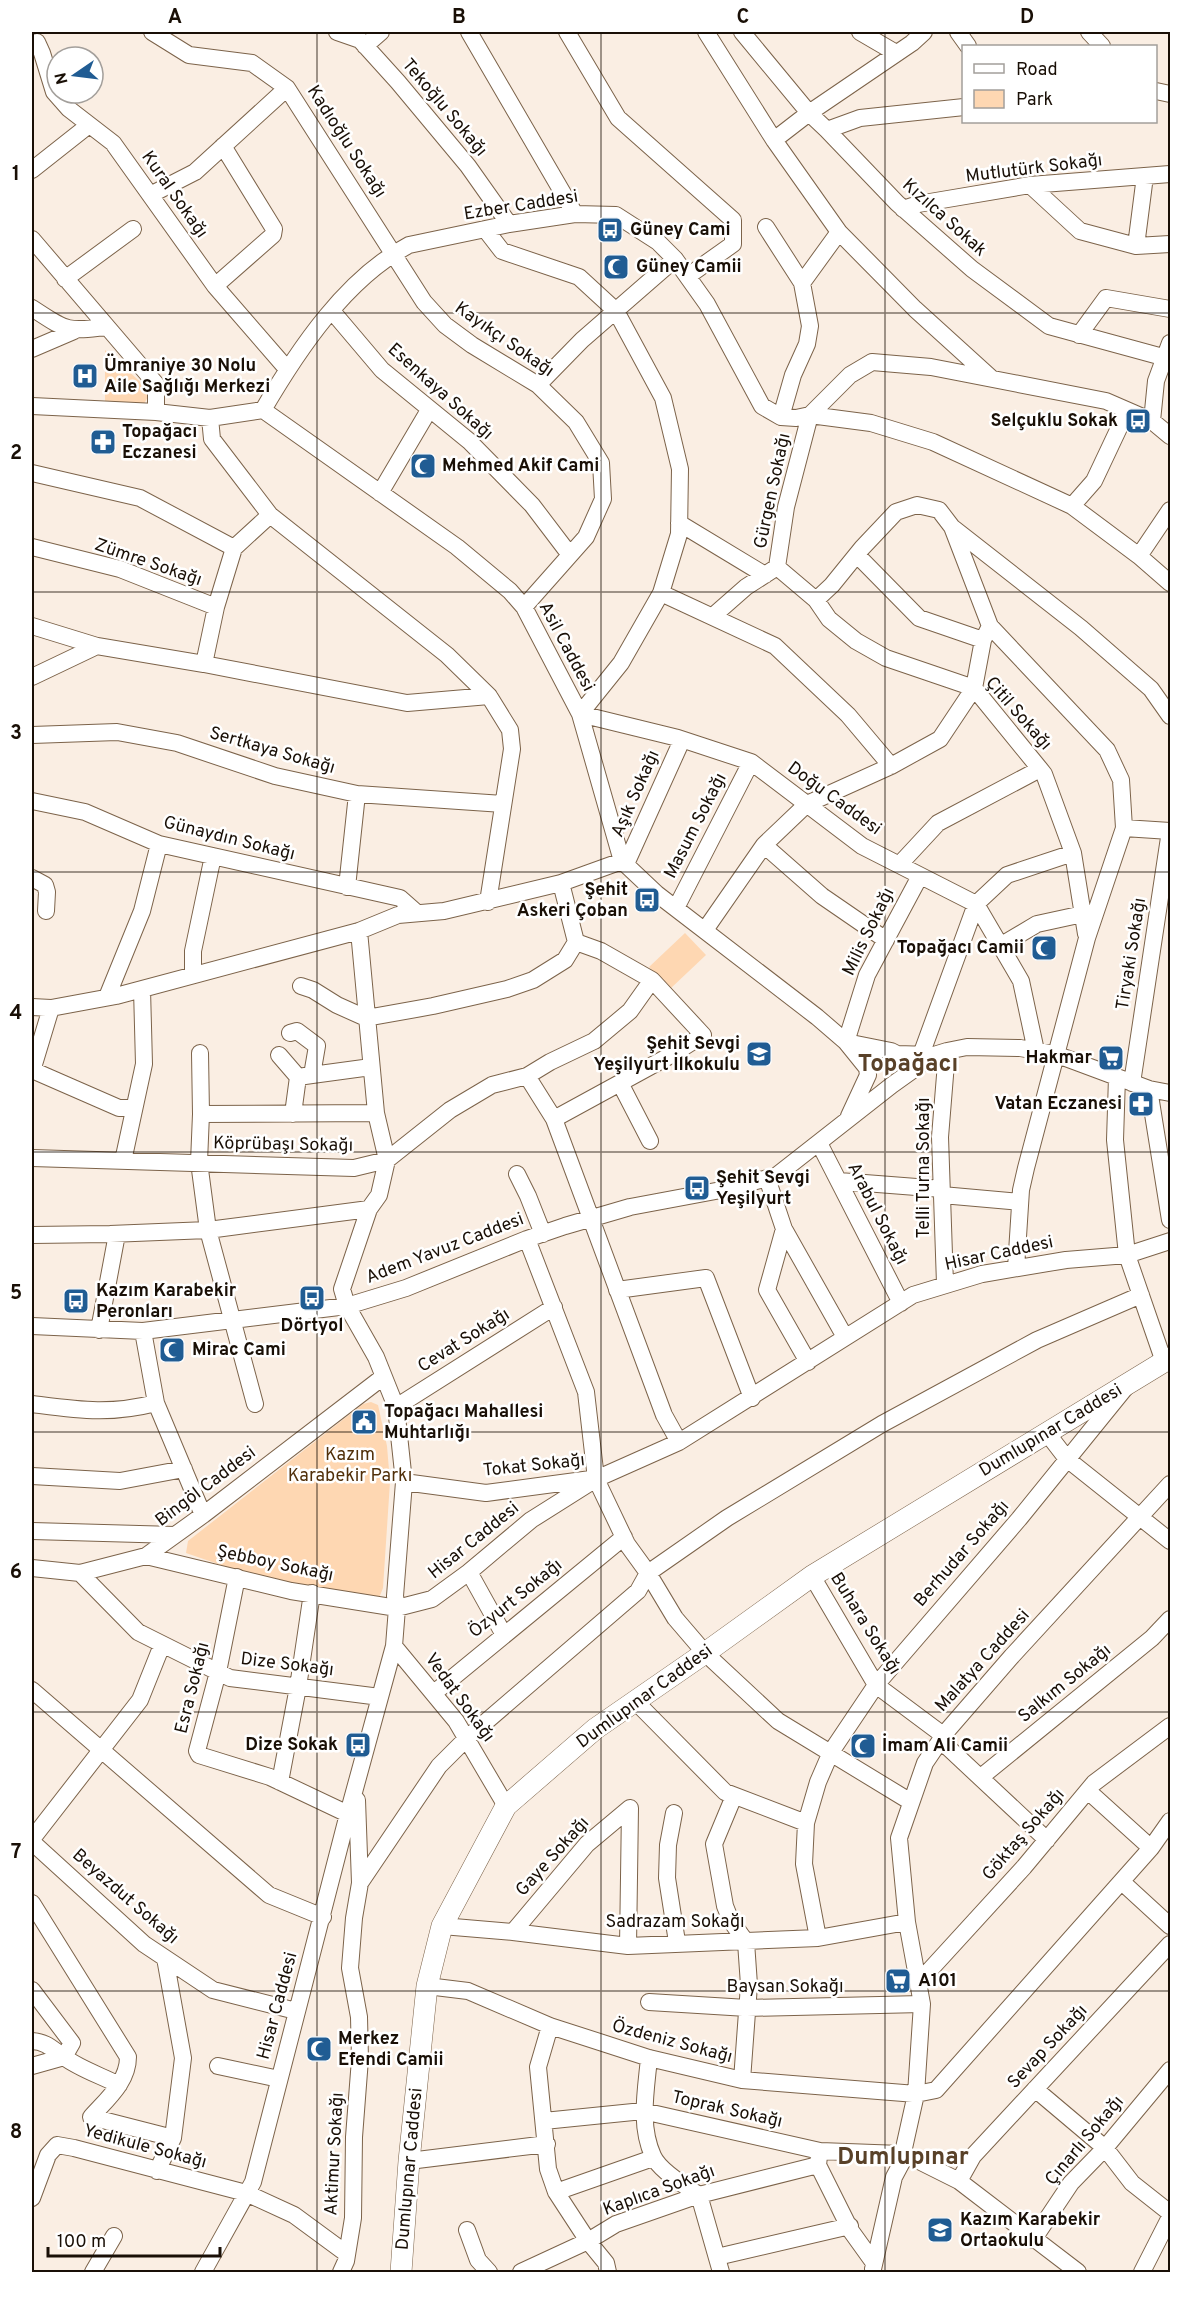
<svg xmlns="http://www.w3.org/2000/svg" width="1202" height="2304" font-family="Overpass,sans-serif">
	<rect width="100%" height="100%" fill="#faeee3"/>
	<path fill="#fed7b2" d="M105,350l41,37 4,6 -6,11 -39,-1z
		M685,933l21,22 -36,34 -21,-22z
		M371,1402l7,3 9,41 3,36 -7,106 -4,10 -62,-7 -93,-25 -38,-13 2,-12 175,-137z"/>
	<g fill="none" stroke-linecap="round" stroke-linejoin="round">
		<g stroke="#7c634a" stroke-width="18">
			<path id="minor" d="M152,32l37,23 63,8 35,25 137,214 21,23 27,20 66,40 38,37 25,41 2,36 -17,38 -62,70
				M337,32l23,8 38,42 70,84 41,58
				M469,32l106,182
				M567,32l51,86 115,102v24l-45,32
				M706,32l68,108 65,92 76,77 76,69
				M742,32l67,81 18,17 70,73 75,66 77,57 121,33
				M860,32l36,21
				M958,32l10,14
				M1089,32l13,14
				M32,44l5,-2 5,11 12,39 15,17 44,34 102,143 72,83
				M365,46l16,-14
				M1156,91l14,3
				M827,130l33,-12 104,-11
				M774,140l35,-27 103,-70 12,-11
				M32,170l57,-45
				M1030,185l50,46 56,15 34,-2
				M150,195l45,-23 92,-84
				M903,209l15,-5 112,-19 140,-11
				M766,227l36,56
				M485,229l17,22 77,26 37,34 47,87 17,71 -1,65 -18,59 -40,70 -41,51 98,24 73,24 111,84 114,58 45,77 15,70
				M32,239l124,145v28
				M1136,246l9,-70
				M65,279l68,-50
				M215,286l58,-51 1,-6 -51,-83
				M32,308c34,22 33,24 74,19
				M332,311l50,59 87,71 63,64 38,50
				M1079,335l27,-37 64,11
				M32,349l42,-18
				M538,385l44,-45 93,-81
				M32,406l124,6 54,6 53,-8 194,137 53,44 14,16 56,107 42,147 35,33 160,123 29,25 21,26
				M263,410c35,-60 83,-132 146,-165l100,-21 66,-10 41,1 42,27 17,17 32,45 55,102 19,11 15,1 14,-3 40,-40 22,-13 59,5 175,34 46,20 18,15
				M781,417l12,-42 14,-31 3,-18 -8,-43 37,-51
				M210,418l2,21 58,76
				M1152,421l4,-40 14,-38
				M32,473l108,25 94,50
				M380,493l49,-83
				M1072,506l22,-25 33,-70
				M679,523l86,52
				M32,547l88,22 96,38
				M857,555l62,63 64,22
				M1139,556l31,-46
				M777,567l39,33 16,-15 30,-37 34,-36 21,-7 22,5 13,17 129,101 70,61 19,27
				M661,593l114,53 73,69 43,51
				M816,600l13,19 27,22 30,17 88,30 66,81 4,5 29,79 13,81
				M713,616l33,-29 31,-20 9,-60 24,-92 61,8 62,19 139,64 67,50 31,27
				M32,626l65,20
				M990,626l117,124 14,30 3,48 -37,110 -61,230 -5,22 -5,78
				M204,664l12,-57 18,-59 36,-33 177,140 42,41 21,34 2,19 -24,153
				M32,677l65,-31 107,18 203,39 82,-7
				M32,735l85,-3 60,11 98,33 82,18 146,10
				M32,801l53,11 74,32 241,54 17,15
				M1124,828l46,3
				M764,845l43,-41 84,-38 49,-27 34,-51 9,-48 7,-14 -38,-99
				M626,864l56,-124
				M899,865l39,-42 102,-54
				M32,878l13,7 2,7 -1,19
				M347,887l10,-93
				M676,908l75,-146
				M705,930l59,-85 58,51 64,44
				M1000,946l37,-22 46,-10
				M193,975v-24l20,-95
				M301,986l12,4 24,15 29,13 67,-12 74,-17 26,-9 32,-20 11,-18 -15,-59
				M107,997l35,-86 17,-67
				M32,1007l19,1 65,-12 243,-65 39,-16 46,-4 117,-28 61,-22
				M290,1033l7,-2 20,15 -5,29 59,-8
				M846,1042l21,-67 53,-99
				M846,1042l45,9 6,3 34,1
				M200,1053l1,61
				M279,1055l19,22
				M921,1055l55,-151 31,-29 66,-22
				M32,1070l87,38h15
				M32,1071l19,-63
				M527,1076l27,43 110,296 15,27
				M1117,1077l-2,63 12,115 37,107
				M620,1083l30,58
				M1132,1083l38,-252
				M1149,1089l21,131
				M293,1114l5,-37 14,-2
				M849,1116l19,-41 -1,-7 3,-9
				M554,1119l119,-65 30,-19 -51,-55 -51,-29 -25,-9
				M819,1143l82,160
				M32,1158l322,10 33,-8 63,-50 42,-25 35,-9 23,-14 44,-21 36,-30 22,-31
				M123,1161l21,-97 -2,-75
				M517,1174l11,22 15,38
				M767,1178l17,51 -17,61 41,72
				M839,1181l103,8
				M942,1195l78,7
				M369,1209l-161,21 -9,-68 2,-48 175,-1
				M784,1229l61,108
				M32,1235l78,-1 98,-4 47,174
				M527,1239l59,153 10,87 31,65 21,29 27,45 30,35 73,68 133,81
				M945,1284l-5,-147 7,-86
				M617,1290l89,-12 46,120
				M32,1326l111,5 204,-25 59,-18 121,-49 38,-13 65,-19 91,-17 55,-14 116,-91 42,-30 13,-4 20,-4 53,1 35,6 94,35 21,4
				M99,1330l18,-96
				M143,1331l13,72 47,112
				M32,1404c47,6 77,11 124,-1
				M396,1407l158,-100
				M1047,1433l20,26 103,82
				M32,1476l88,5 64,-12
				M404,1482l82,11 105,-14
				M32,1531l143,4
				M146,1556l145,35 106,17 35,-9 37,-27 62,-52 65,-41 83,-37 234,-147 69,-21 84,-14 61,-5 43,-14
				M32,1568l48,5 66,-17 57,-41 180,-138
				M469,1572l35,63
				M80,1573l58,59 92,46 150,19
				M812,1576l64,109 67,50
				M237,1577l-19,95 -21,79 2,4 71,22 78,37
				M394,1646l62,75 50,85
				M32,1690l237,205 54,22
				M434,1693l190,-156
				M635,1701l90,91 81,31
				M940,1740l107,100
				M981,1777l171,-139 18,-19
				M280,1782l18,-95 14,-94
				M1088,1791l63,57
				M734,1796l-20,48 11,62 6,15 15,21 3,43 -7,95
				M674,1813l-6,32 -1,33 10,64
				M32,1839l108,-139 22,-55
				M32,1842l112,102 69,46 83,21
				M1122,1882l48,44
				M360,1883l79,-117 28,-28 171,-147 10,-18 79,-55 155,-94 155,-84 104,-45
				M32,1903l96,154c0,25 -21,42 -37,60l82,21
				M442,1926l71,6 115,14 190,-8 89,-16
				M513,1932l74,-88 43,-36 -2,138
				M818,1938l-14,-74 2,-41 12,-41 13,-30 45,-67 143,-166 107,-132
				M918,1983l106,-116 70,-84 76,-57
				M427,1986l41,5 82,35 99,32 93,22 174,14 20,-4 215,-242 19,-27
				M32,1990l40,53 -8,14 -32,9
				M649,2002l98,6 175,-4
				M550,2026l-12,41 10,102 8,23 32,49 18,22 2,9
				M32,2041c15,1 20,8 32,16 16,12 38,19 55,28
				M649,2058c-3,33 -10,67 4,98 6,14 33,31 46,39l22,77
				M218,2066l61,13
				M1035,2089l70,59 27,35 38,30
				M544,2121l99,-10 177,40 81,3
				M904,2148l12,-54 6,-90 -15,-82 -8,-84 26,-75 21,-31 66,-76 158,-172
				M819,2156l-1,9 33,66 23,32
				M409,2161l138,-17
				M921,2162l38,19 119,91
				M157,2171l16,-33 10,-80 -18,-100
				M959,2181l14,-25 197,-212
				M556,2192l97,-34
				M32,2198l16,-43 9,-10 17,3 172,45 48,22 53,39
				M467,2230l11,30 11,12
				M1033,2240l38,-57 34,-35 65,-78
				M717,2257l133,-31
				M873,2269l21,-92 8,-15
				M93,2272l21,-36
				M203,2272l50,-90 95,-368 46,-168 3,-38 -2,-12 9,-114 -8,-75 -20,-50 -29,-51 -5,-17 27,-80 10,-14 8,-35 -11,-47 -17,-182
				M341,2272l5,-11 7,-43 1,-81 6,-78 -1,-42 -9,-49 4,-50 6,-35 -3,-83
				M521,2272l67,-31 28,-17 83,-29 119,-30
				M1142,2272l28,-55"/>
		</g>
		<g stroke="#7c634a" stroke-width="22">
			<path id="major" d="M401,2272l8,-111 18,-175 15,-60 64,-120 89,-77 110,-76 107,-77 358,-218"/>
		</g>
		<use href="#minor" stroke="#fff" stroke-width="16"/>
		<use href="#major" stroke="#fff" stroke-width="21"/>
	</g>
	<path fill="none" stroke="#190f06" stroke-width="1.5" stroke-opacity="0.55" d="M317,32v2240M601,32v2240M885,32v2240M32,313h1138M32,592h1138M32,872h1138M32,1152h1138M32,1432h1138M32,1712h1138M32,1991h1138"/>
	<defs>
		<g id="bus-square" transform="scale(1.35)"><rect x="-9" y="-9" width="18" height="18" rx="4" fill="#205c93" stroke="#fff"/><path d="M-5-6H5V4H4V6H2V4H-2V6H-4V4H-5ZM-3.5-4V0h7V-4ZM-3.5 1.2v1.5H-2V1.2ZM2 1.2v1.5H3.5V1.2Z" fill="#fff"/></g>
		<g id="mosque-square" transform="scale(1.35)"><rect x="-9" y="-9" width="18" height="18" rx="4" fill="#205c93" stroke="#fff"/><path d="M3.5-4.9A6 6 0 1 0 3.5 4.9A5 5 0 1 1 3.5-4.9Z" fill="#fff"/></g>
		<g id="hospital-square" transform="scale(1.35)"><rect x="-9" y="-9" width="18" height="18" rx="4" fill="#205c93" stroke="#fff"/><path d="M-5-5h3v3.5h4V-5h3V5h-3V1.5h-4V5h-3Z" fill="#fff"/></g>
		<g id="pharmacy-square" transform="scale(1.35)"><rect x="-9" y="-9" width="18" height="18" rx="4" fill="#205c93" stroke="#fff"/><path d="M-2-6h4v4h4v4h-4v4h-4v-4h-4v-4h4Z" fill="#fff"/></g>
		<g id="school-square" transform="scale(1.35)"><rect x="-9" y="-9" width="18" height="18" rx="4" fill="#205c93" stroke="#fff"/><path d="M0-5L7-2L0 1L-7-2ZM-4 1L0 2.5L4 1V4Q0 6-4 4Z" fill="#fff"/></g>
		<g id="supermarket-square" transform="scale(1.35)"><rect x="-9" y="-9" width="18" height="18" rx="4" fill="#205c93" stroke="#fff"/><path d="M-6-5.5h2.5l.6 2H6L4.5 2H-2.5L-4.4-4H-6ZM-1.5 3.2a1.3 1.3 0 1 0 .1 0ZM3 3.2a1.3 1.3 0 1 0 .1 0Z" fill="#fff"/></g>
		<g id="civic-square" transform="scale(1.35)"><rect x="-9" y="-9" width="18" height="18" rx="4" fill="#205c93" stroke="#fff"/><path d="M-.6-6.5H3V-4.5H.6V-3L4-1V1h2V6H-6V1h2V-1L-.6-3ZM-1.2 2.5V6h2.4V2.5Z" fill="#fff"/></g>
	</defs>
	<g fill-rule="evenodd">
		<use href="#bus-square" x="610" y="230"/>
		<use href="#mosque-square" x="616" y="267"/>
		<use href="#hospital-square" x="85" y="376"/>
		<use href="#bus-square" x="1138" y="421"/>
		<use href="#pharmacy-square" x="103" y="442"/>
		<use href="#mosque-square" x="423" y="466"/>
		<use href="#bus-square" x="647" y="900"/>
		<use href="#mosque-square" x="1044" y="948"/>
		<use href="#school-square" x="759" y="1054"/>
		<use href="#supermarket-square" x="1111" y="1058"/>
		<use href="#pharmacy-square" x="1141" y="1104"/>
		<use href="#bus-square" x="697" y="1188"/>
		<use href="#bus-square" x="312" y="1298"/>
		<use href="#bus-square" x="76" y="1301"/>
		<use href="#mosque-square" x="172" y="1350"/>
		<use href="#civic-square" x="364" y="1422"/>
		<use href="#bus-square" x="358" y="1745"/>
		<use href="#mosque-square" x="863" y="1746"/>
		<use href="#supermarket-square" x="898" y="1981"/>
		<use href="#mosque-square" x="319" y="2049"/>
		<use href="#school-square" x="940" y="2230"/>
	</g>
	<g text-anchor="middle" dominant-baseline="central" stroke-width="5" stroke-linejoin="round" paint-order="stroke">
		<g font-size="18" fill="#190f06" stroke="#fff">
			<text transform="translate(444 108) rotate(50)">Tekoğlu Sokağı</text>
			<text transform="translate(346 142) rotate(57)">Kadıoğlu Sokağı</text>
			<text transform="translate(1034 169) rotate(-7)">Mutlutürk Sokağı</text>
			<text transform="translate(174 195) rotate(55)">Kural Sokağı</text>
			<text transform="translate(521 206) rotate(-9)">Ezber Caddesi</text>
			<text transform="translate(944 218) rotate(42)">Kızılca Sokak</text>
			<text transform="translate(504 340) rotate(35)">Kayıkçı Sokağı</text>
			<text transform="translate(440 392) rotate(42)">Esenkaya Sokağı</text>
			<text transform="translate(773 491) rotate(-78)">Gürgen Sokağı</text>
			<text transform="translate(148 563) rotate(19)">Zümre Sokağı</text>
			<text transform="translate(566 647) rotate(62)">Asil Caddesi</text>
			<text transform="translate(1018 714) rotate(49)">Çitil Sokağı</text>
			<text transform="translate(272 751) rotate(16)">Sertkaya Sokağı</text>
			<text transform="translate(636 794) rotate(-66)">Aşık Sokağı</text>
			<text transform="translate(834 799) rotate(36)">Doğu Caddesi</text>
			<text transform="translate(696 826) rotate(-63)">Masum Sokağı</text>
			<text transform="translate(229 839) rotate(14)">Günaydın Sokağı</text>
			<text transform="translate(869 932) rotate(-64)">Milis Sokağı</text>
			<text transform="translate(1132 954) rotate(-81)">Tiryaki Sokağı</text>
			<text transform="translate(283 1145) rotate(1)">Köprübaşı Sokağı</text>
			<text transform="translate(924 1168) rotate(-90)">Telli Turna Sokağı</text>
			<text transform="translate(877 1214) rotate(63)">Arabul Sokağı</text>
			<text transform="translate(445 1249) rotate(-21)">Adem Yavuz Caddesi</text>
			<text transform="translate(999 1254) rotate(-12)">Hisar Caddesi</text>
			<text transform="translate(464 1341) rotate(-32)">Cevat Sokağı</text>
			<text transform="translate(1051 1431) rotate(-31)">Dumlupınar Caddesi</text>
			<text transform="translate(534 1466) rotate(-6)">Tokat Sokağı</text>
			<text transform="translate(206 1487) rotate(-37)">Bingöl Caddesi</text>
			<text transform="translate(474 1541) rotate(-39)">Hisar Caddesi</text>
			<text transform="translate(962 1554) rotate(-49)">Berhudar Sokağı</text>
			<text transform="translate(275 1564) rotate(12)">Şebboy Sokağı</text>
			<text transform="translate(516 1599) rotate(-39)">Özyurt Sokağı</text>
			<text transform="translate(865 1624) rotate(58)">Buhara Sokağı</text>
			<text transform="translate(983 1661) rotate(-48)">Malatya Caddesi</text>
			<text transform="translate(287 1665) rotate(7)">Dize Sokağı</text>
			<text transform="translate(1065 1684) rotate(-39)">Salkım Sokağı</text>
			<text transform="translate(193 1688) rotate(-76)">Esra Sokağı</text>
			<text transform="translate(645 1697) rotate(-36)">Dumlupınar Caddesi</text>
			<text transform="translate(459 1698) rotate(54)">Vedat Sokağı</text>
			<text transform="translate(1024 1835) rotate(-49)">Göktaş Sokağı</text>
			<text transform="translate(553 1857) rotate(-48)">Gaye Sokağı</text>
			<text transform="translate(125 1897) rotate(41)">Beyazdut Sokağı</text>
			<text x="675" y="1922">Sadrazam Sokağı</text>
			<text x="785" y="1987">Baysan Sokağı</text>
			<text transform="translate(278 2006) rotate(-75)">Hisar Caddesi</text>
			<text transform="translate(672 2042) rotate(15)">Özdeniz Sokağı</text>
			<text transform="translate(1048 2047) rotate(-47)">Sevap Sokağı</text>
			<text transform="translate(727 2110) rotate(13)">Toprak Sokağı</text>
			<text transform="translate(1085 2141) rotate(-50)">Çınarlı Sokağı</text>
			<text transform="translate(145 2147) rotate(15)">Yedikule Sokağı</text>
			<text transform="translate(335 2154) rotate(-87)">Aktimur Sokağı</text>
			<text transform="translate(410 2169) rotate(-85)">Dumlupınar Caddesi</text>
			<text transform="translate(659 2191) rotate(-20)">Kaplıca Sokağı</text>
		</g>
		<g font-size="18" font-weight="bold" fill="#190f06" stroke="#fff" text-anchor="start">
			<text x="630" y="230">Güney Cami</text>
			<text x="636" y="267">Güney Camii</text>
			<text x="104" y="366">Ümraniye 30 Nolu<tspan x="104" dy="21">Aile Sağlığı Merkezi</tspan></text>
			<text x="1118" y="421" text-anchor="end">Selçuklu Sokak</text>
			<text x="122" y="432">Topağacı<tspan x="122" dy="21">Eczanesi</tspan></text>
			<text x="442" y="466">Mehmed Akif Cami</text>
			<text x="628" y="890" text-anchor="end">Şehit<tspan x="628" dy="21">Askeri Çoban</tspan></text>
			<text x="1024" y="948" text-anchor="end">Topağacı Camii</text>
			<text x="740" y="1044" text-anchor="end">Şehit Sevgi<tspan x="740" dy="21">Yeşilyurt İlkokulu</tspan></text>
			<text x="1092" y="1058" text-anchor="end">Hakmar</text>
			<text x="1122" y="1104" text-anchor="end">Vatan Eczanesi</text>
			<text x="716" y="1178">Şehit Sevgi<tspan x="716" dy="21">Yeşilyurt</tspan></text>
			<text x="96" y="1291">Kazım Karabekir<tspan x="96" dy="21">Peronları</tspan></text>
			<text x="312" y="1326" text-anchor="middle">Dörtyol</text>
			<text x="192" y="1350">Mirac Cami</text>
			<text x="384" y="1412">Topağacı Mahallesi<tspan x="384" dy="21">Muhtarlığı</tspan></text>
			<text x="338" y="1745" text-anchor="end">Dize Sokak</text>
			<text x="882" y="1746">İmam Ali Camii</text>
			<text x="918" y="1981">A101</text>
			<text x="338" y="2039">Merkez<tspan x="338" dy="21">Efendi Camii</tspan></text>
			<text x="960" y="2220">Kazım Karabekir<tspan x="960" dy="21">Ortaokulu</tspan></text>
		</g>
		<g font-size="18" fill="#51300a" stroke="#fff">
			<text x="350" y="1455">Kazım<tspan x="350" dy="21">Karabekir Parkı</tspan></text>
		</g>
		<g font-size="24" font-weight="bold" fill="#594128" stroke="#fff">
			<text x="908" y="1065">Topağacı</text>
			<text x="903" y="2158">Dumlupınar</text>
		</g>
	</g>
	<rect width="1202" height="2304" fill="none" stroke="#ffffff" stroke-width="66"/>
	<rect x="962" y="45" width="195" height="78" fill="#ffffff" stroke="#a39f9b" stroke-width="1.5"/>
	<rect x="974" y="64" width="30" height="9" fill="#ffffff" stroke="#a39f9b" stroke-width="1.5"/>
	<text x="1016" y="75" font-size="18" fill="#190f06">Road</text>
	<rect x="974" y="90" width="30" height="18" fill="#fed7b2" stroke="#a39f9b" stroke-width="1.5"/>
	<text x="1016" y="105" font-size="18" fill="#190f06">Park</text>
	<g transform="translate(75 75) rotate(256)"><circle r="28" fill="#ffffff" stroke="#a39f9b" stroke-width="1.5"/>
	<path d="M0-4.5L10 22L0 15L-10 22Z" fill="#205c93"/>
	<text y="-9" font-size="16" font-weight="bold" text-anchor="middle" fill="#190f06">N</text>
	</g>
	<path d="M48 2247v9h172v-9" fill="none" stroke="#190f06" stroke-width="3"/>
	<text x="57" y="2247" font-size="18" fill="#190f06" stroke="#ffffff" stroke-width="4.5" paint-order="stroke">100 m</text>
	<rect x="33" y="33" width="1136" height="2238" fill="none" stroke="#190f06" stroke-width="2"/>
	<g font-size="20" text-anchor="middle" font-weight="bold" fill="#190f06">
		<text x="175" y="23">A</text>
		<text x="459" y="23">B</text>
		<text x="743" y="23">C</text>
		<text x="1027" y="23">D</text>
		<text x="16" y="180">1</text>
		<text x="16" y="459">2</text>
		<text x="16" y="739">3</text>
		<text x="16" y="1019">4</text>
		<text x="16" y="1299">5</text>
		<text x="16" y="1578">6</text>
		<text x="16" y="1858">7</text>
		<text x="16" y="2138">8</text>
	</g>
</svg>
